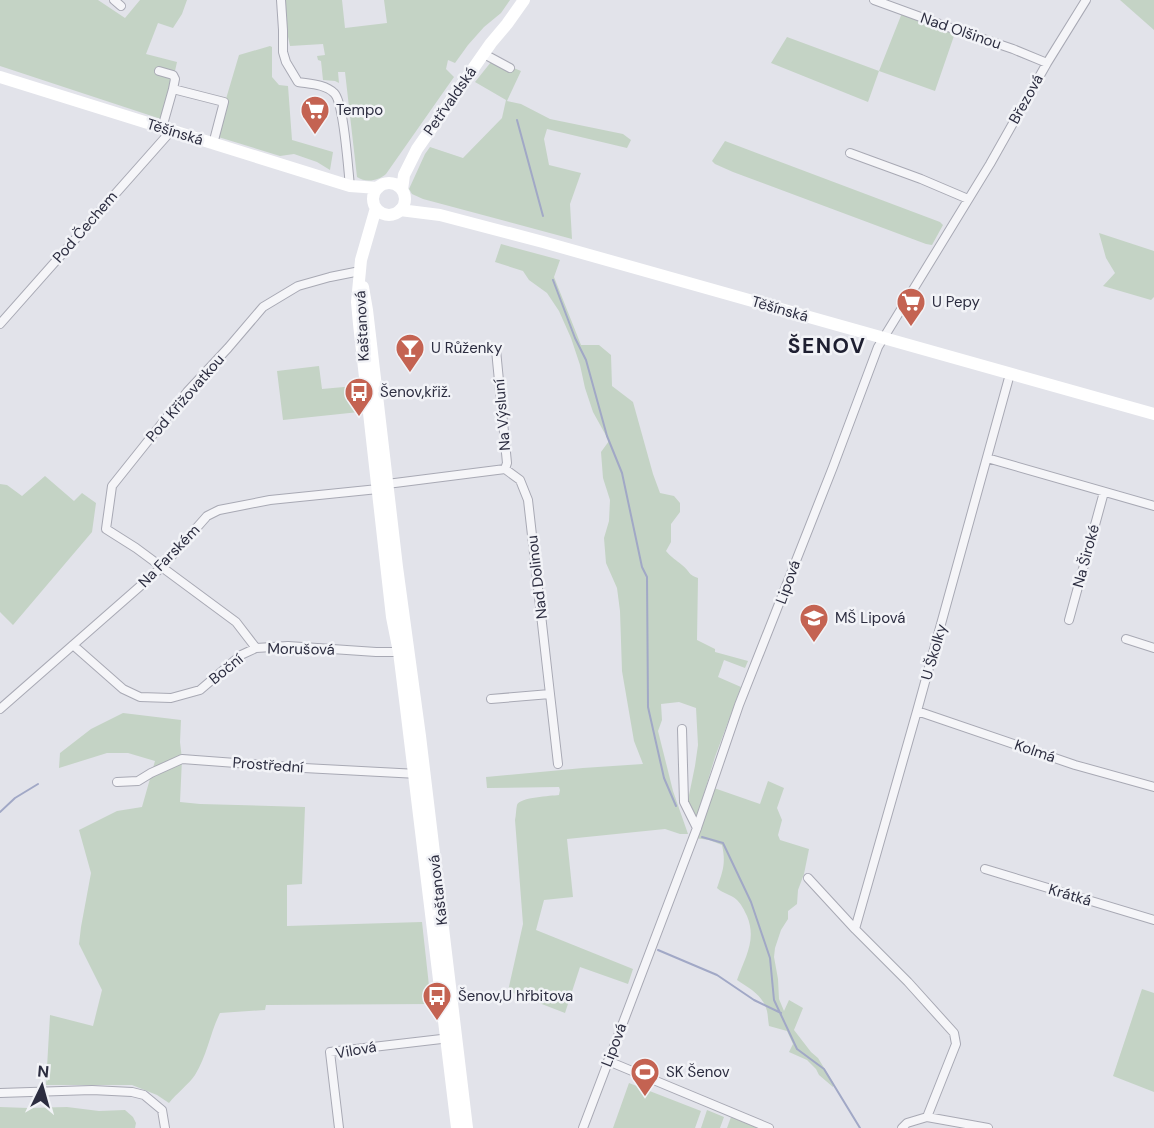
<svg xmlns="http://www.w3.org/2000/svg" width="1154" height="1128" font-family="'DM Sans',sans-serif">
	<rect width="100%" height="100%" fill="#e2e3ea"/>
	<path fill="#c4d3c5" d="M0,0h98l27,18 15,-18h47l-5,14 -9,14 -15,-5 -12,31 31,8 -13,58 -164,-54z
		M285,0h57l3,28 42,-5 -3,-23h126l-9,13 -17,14 -16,18 -13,18 -7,-3 -2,9 8,8 -68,97c-8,7 -20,9 -29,3l-12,-105h-7l1,11 -4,-2 -12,-1 -2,-19 -3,-1 -1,-4 8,-1 -2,-11 -33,2 -3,-14z
		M1120,0h34v30z
		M902,13l53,20 -20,58 -56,-20 -11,31 -97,-39 16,-26 92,34z
		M270,46l2,1v30l7,8 9,1 4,54 41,12 -3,18 -13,-8 -23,-8 -14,2 -65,-20 24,-81z
		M495,57l11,8 15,6 -14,30 14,3 29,15 73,15 8,6 -4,8 -80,-19 -3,10 5,26 32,8 -11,31 2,35 -149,-40 -11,-5 -3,-5 16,-35 5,-7 33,11 39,-40 4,-18 -31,-18z
		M725,141l215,81 3,3 -11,20 -6,-1 -193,-72 -18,-8 -3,-3z
		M1099,233l55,18v46l-3,3 -48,-14 12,-13 -9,-15z
		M501,244l59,16 -6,17 27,68h18l12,10 1,31 21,16 20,72 7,19 14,3 6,7v9l-9,12v18l-5,9c7,8 9,8 16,14 8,6 6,10 16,13l-1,62 18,9v3l33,9 -3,7 -21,-8 -6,17 23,10 -26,70 -19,63 -7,-13 -1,-7 7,-34 3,-21 -2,-37 -17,-6 -18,2 1,16 -4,11 15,60 15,43h-8l-15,-5 -98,10 6,58 -29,3 -8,30 97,39 -5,15 -48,-17 -15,46 -57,-22 15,-67 -8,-104c1,-4 1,-11 2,-15 3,-8 34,-9 42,-10l1,-5 -1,-3 -72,1 -1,-11 97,-9 60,-4 -9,-23 -12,-70 -2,-60 -3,-23 -11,-25 -2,-25 5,-17 1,-21 -7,-22 -2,-26 8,-11 -16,-29 -8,-24 -5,-23 -9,-27 -12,-27 -12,-18 -18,-13 -6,-9 -28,-9z
		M319,366l3,23 33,-3 4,26 -76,8 -6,-49z
		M45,476l29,25 8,-8 14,10 -4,29 -79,93 -13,-13v-128l7,1 15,11z
		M123,713l58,7 -1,22 2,17 -2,43 20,2 105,3 -3,77 -15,1v41l135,-4 9,82 -165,1 -1,5 -45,3c-10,20 -13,43 -25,62 -7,10 -18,18 -26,28l-12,-8 -25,-10h-86l4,-70 43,11 9,-36 -23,-46 2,-17 10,-54 -12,-43 38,-19 25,-4 13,-46 -27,-8h-21l-48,15 1,-15 31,-24z
		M768,781l16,7 -7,20 5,12 -4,15 2,5 29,9 -5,25 -6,16 -1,14 -9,7v8l-7,11 -6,18 -1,9 4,22 1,20 5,12 5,-11 14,8 -9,22 17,22 7,6 16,26 -1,3 -14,-12 -3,-6 -9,-9 -18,-8 4,-8 -6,-13 -18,-5c-1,-5 -1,-11 -2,-15 -4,-16 -18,-23 -30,-31 8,-23 20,-40 10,-64 -3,-6 -5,-11 -10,-16 -6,-6 -14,-6 -20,-12 6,-17 9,-25 5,-43l-13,-5 -14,-2 19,-50 46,16z
		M1142,989l12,4v99l-41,-16z
		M629,1083l72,28 -6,17h-82z
		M0,1107l28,1 39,-1 32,4 26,-1 8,7 3,6 -1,5h-135z
		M707,1110l17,7 -4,11h-19z
		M731,1117l26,11h-30z"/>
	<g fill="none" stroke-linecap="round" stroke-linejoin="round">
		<path stroke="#a1a8c6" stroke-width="2" d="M517,120l26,96
			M553,280l22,58 11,22 21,76 15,37 20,94 5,10 1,130 16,71 12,28
			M0,812l15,-14 23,-14
			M702,837l21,6 28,59 19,56 4,42 23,49 27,20 36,59
			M658,950l59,25 37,25 27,13"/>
		<g stroke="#a8a9b4" stroke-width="10">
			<path id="minor" d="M114,0l7,6
				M281,0l2,30v22l3,10 12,20c12,2 27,2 36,11 10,9 14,76 16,93
				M874,0l74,27 65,22 34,14
				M484,54l26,14
				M159,71l14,4 2,4 -2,10
				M162,128l11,-39 51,13 -11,42
				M850,153l71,26 47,20
				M360,271l-30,6 -32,9 -35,21 -35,41 -41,44 -75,94 -6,43 30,19 100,74 20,26 32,-2 88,6h27
				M0,324l171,-193
				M987,458l167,48
				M505,469l15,11 8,20 22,194
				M1069,620l35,-128
				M1126,639l28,9
				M73,645l50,44 17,8 31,1 29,-8 41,-35 15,-7
				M491,699l59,-5 8,70
				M0,709l162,-142 45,-51 12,-6 51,-10 108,-11 9,-5 118,-15 2,-6 -11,-113
				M917,711l158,54 79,22
				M682,729l2,73 13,26
				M117,782l21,-1 13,-8 31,-14 122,9 114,6
				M985,869l169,51
				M808,878l47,51
				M608,1061l161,67
				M0,1093l92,-3 40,2 12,3 18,15 3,18
				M927,1117l29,-73 -2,-11 -46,-51 -53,-53 62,-218 93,-337
				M339,1128l-9,-76 120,-14
				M583,1128l114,-300 42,-123 94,-238 45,-120 112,-183 57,-101 39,-63
				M902,1128l5,-5 20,-6 61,11"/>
		</g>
		<use href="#minor" stroke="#f5f5f8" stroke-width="8"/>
		<path stroke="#fff" stroke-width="12" d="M0,77l350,109 28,2
			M373 199a16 16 0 1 1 32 0a16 16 0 1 1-32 0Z
			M402,190l2,-15 13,-26 74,-106 16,-19 17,-24
			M376,208l-15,52 -4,42 2,22 33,293 7,35 7,56 51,420
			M400,210l40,5 103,27 611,172
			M363,287l4,23 30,257 23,169 47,392"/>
	</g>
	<defs>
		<g id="supermarket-pin" transform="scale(1.5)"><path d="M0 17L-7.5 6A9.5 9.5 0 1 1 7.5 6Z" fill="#c46352" stroke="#f2f3f7"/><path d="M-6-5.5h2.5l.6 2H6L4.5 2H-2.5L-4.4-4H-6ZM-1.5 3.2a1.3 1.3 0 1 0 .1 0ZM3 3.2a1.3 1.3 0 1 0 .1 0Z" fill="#fff"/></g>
		<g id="bar-pin" transform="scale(1.5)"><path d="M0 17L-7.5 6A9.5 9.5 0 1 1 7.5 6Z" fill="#c46352" stroke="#f2f3f7"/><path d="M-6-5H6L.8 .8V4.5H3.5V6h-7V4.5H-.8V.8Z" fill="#fff"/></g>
		<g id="bus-pin" transform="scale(1.5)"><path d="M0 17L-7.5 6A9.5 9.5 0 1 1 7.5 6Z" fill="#c46352" stroke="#f2f3f7"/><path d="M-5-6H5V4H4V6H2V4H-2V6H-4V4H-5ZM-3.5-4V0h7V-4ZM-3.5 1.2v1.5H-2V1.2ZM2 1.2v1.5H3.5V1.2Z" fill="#fff"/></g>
		<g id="school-pin" transform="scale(1.5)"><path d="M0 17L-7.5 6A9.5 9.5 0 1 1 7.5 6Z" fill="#c46352" stroke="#f2f3f7"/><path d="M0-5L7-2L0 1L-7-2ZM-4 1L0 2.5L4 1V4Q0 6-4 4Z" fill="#fff"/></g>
		<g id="stadium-pin" transform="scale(1.5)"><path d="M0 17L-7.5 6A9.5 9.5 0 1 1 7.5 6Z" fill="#c46352" stroke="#f2f3f7"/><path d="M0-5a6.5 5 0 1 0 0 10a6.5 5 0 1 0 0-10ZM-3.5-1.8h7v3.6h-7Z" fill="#fff"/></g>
	</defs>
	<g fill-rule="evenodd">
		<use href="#supermarket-pin" x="315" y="110"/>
		<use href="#supermarket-pin" x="911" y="302"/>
		<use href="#bar-pin" x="410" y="348"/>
		<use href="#bus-pin" x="359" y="392"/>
		<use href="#school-pin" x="814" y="618"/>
		<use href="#bus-pin" x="437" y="996"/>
		<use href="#stadium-pin" x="645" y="1072"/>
	</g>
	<g text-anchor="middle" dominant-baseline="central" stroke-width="5" stroke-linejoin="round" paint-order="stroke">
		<g font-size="15" fill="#2c2d40" stroke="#f2f3f7">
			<text transform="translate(961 31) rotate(19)">Nad Olšinou</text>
			<text transform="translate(1026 99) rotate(-61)">Březová</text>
			<text transform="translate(450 101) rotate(-55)">Petřvaldská</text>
			<text transform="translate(175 132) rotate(17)">Těšínská</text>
			<text transform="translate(85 227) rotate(-49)">Pod Čechem</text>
			<text transform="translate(780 309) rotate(16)">Těšínská</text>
			<text transform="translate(362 326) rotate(-93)">Kaštanová</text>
			<text transform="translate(185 398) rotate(-49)">Pod Křižovatkou</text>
			<text transform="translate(502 415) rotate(-95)">Na Výsluní</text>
			<text transform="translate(169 556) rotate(-46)">Na Farském</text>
			<text transform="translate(1086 556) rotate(-75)">Na Široké</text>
			<text transform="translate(537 577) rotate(-97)">Nad Dolinou</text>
			<text transform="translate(788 582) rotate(-70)">Lipová</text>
			<text transform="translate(301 649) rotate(1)">Morušová</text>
			<text transform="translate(934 652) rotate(-74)">U Školky</text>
			<text transform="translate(226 669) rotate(-39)">Boční</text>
			<text transform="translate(1035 751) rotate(19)">Kolmá</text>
			<text transform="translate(268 765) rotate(4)">Prostřední</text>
			<text transform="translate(438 890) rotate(-97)">Kaštanová</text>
			<text transform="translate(1070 895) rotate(17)">Krátká</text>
			<text transform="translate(614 1045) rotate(-69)">Lipová</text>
			<text transform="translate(356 1050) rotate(-10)">Vilová</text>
		</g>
		<g font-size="15" fill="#2c2d40" stroke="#f2f3f7" text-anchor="start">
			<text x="336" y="110">Tempo</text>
			<text x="932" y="302">U Pepy</text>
			<text x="431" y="348">U Růženky</text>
			<text x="380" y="392">Šenov,křiž.</text>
			<text x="835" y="618">MŠ Lipová</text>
			<text x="458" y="996">Šenov,U hřbitova</text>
			<text x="666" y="1072">SK Šenov</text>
		</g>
		<g font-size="21" font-weight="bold" letter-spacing="1.5" fill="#1e1f31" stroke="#f2f3f7">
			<text x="827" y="346">ŠENOV</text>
		</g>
	</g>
	<g transform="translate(42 1086) rotate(5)" stroke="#f2f3f7" stroke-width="4.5" paint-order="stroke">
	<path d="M0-4.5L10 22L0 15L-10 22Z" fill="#2c2d40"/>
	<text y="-9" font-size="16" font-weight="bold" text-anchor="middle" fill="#2c2d40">N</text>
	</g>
</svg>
